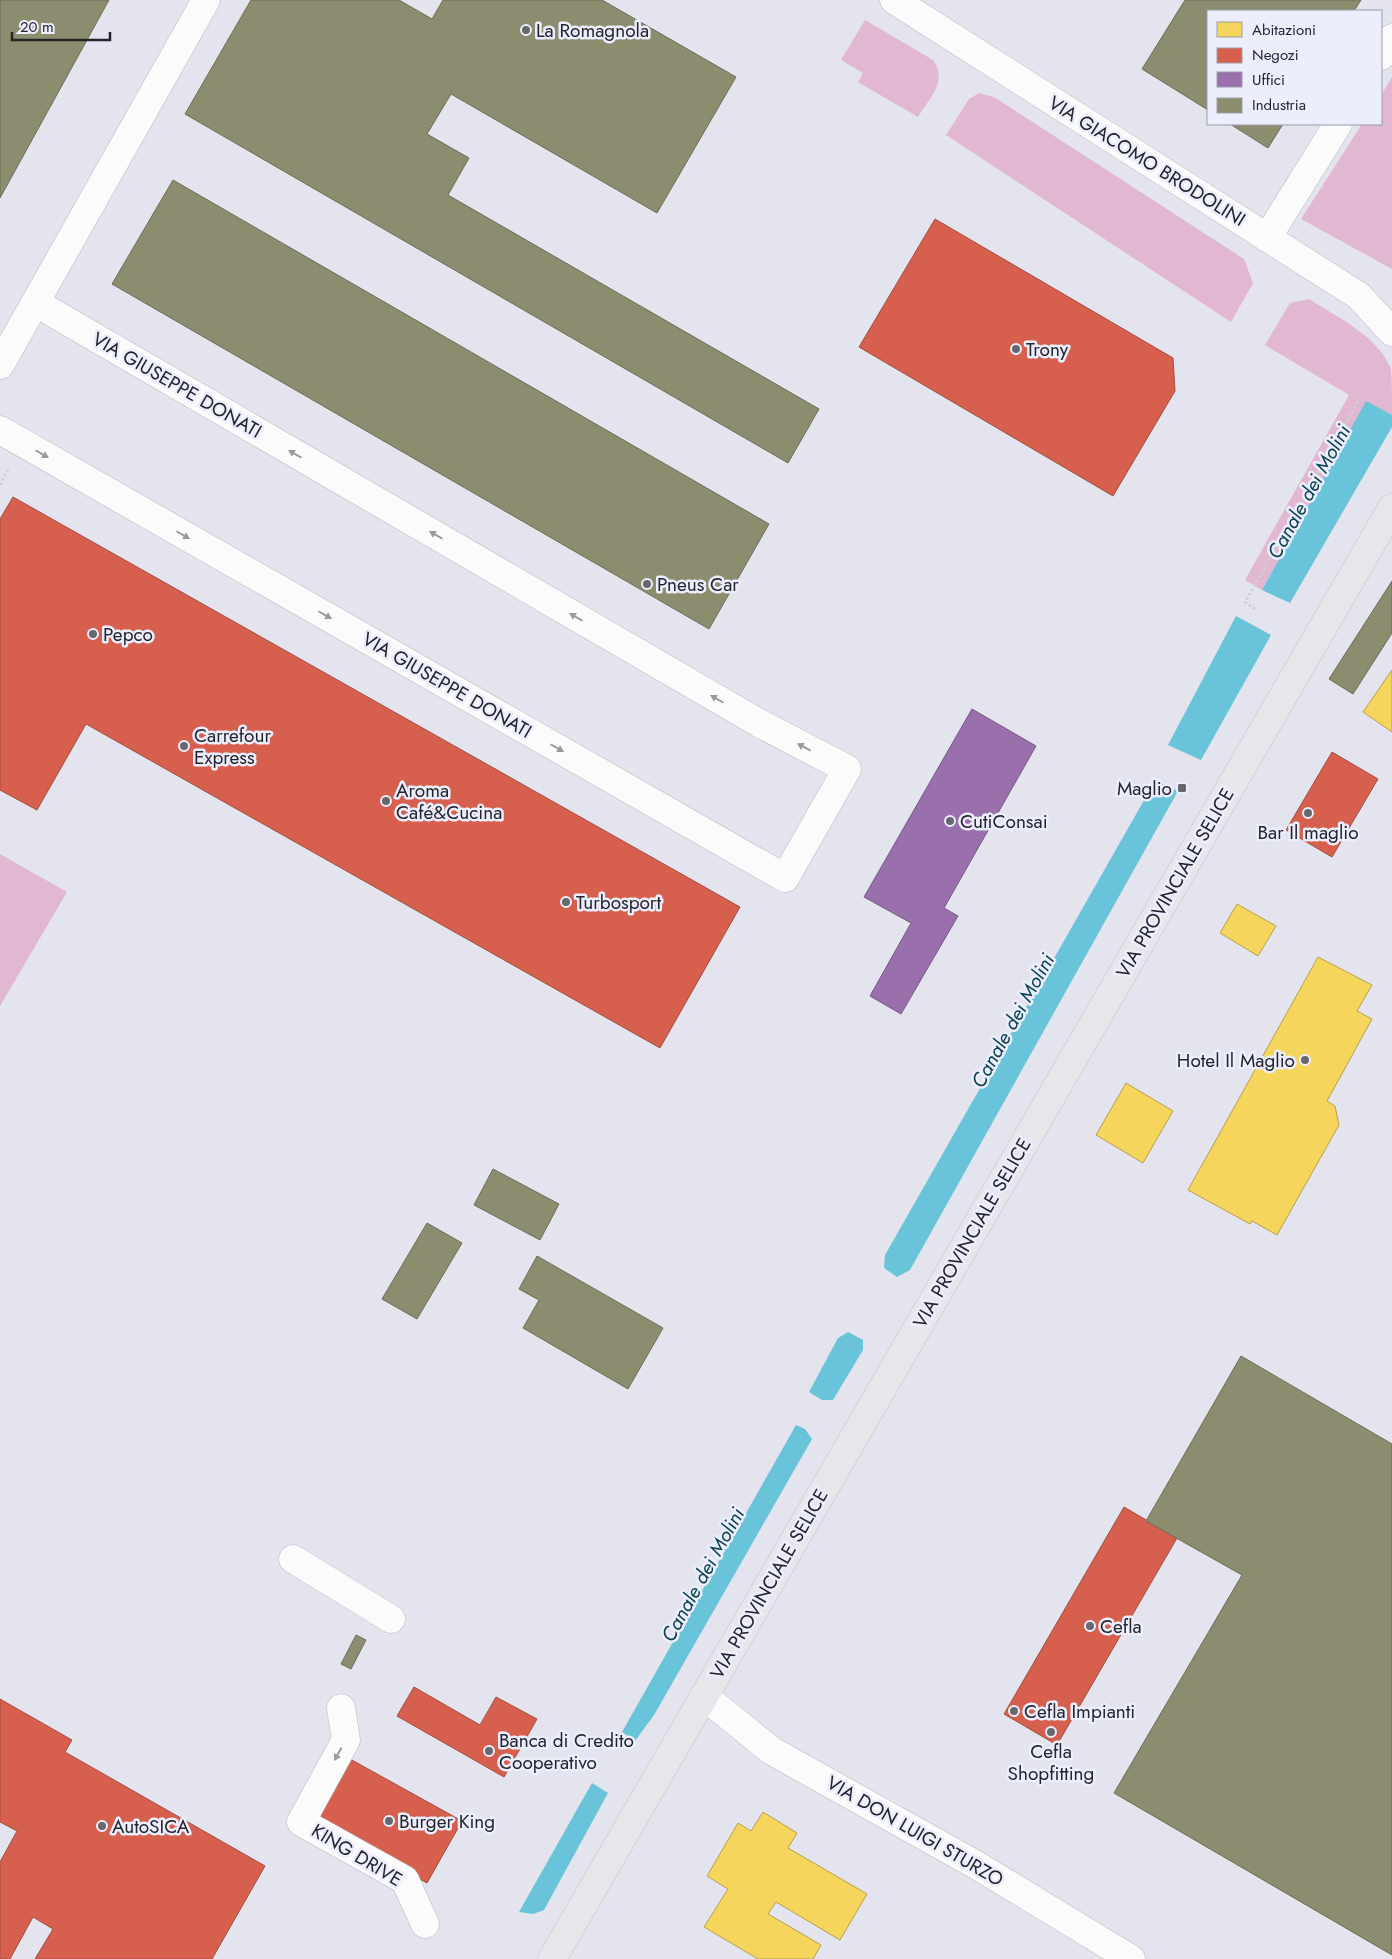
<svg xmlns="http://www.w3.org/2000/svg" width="1392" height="1959" font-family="Jost,sans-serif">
	<rect width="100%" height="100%" fill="#e3e4ed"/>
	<path fill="#e2b7d1" d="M865,20l68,40c15,22 -3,37 -15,57l-60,-35 5,-9 -22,-13z
		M1392,77v192l-91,-50 61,-95h19v-29z
		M979,93l15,4 250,162 9,24 -22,39 -285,-187 23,-36z
		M1309,299c28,18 69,37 82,70 1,12 1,33 1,46l-26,-13 -104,188 -17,-10 104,-185 -84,-50 25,-42z
		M0,854l67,38 -67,114z"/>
	<path fill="#6ac4d9" d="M1366,401l26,14v12l-102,176 -28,-13z
		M1236,616l35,19 -70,125 -33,-15z
		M1155,781l23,10 -268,479 -13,7 -13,-9 1,-13z
		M848,1332l15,8v10l-30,50h-11l-13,-8 29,-54z
		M796,1425l9,4 7,10 -158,276 -19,26 -13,-9z
		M592,1783l16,10 -64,117 -11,4 -14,-2z"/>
	<path fill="#f6d55c" stroke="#b7a04d" d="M1392,670v62l-29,-20z
		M1237,904l39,22 -18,30 -38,-23z
		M1318,957l54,28 -15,26 15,8 -45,82 8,5 4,19 -62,110 -25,-14 -2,3 -62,-34z
		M1126,1083l47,28 -30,52 -47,-28z
		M763,1812l34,21 -9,15 79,46 -27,46 -64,-38 -8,12 53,31 -8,14h-55l-54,-32 24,-38 -21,-13 31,-53 13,8z"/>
	<path fill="#d6604d" stroke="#a14e42" d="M935,219l238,139 2,33 -62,105 -254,-149z
		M13,497l727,410 -80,141 -574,-324 -49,86 -37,-20v-271z
		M1332,752l46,27 -46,78 -46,-27z
		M1124,1507l53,31 -120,207 -53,-31z
		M414,1687l66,38 16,-28 41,22 -33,58 -107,-61z
		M0,1699l72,41 -7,12 200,114 -53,93h-177l18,-30 -20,-12 -23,42h-10v-97l17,-31 -17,-9z
		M350,1759l112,62 -35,62 -111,-62z"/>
	<path fill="#9970ab" stroke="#765984" d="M972,709l64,37 -92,162 14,8 -57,98 -31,-18 41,-73 -47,-26z"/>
	<path fill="#8c8c6e" stroke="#6d6d5a" d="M0,0h109l-109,198z
		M251,0h148l33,19 11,-19h159l134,77 -79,136 -206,-119 -24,40 42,24 -21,37 371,214 -31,54 -603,-349z
		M1185,0h176l-7,11h-146v99l-66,-41z
		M1230,124h53l-15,24z
		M173,180l596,344 -60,105 -597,-345z
		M1392,581v52l-39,61 -24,-15z
		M493,1169l66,35 -19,36 -66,-35z
		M427,1223l35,20 -45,76 -35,-20z
		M537,1256l126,72 -35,61 -105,-61 16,-28 -20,-11z
		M1241,1356l151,88v511l-278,-162 128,-218 -96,-54z
		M356,1635l10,5 -15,29 -10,-5z"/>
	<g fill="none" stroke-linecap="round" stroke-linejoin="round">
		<g stroke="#b7b8bf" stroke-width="29">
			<path id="minor" d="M894,0l465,296 33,36
				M1381,56l11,-18
				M1267,238l71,-114
				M0,365l206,-365
				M0,430l785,448 62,-109 -88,-46 -723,-420
				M293,1559l98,60
				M704,1696l68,55 206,115 153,93
				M341,1708l5,32 -45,82 104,58 20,44"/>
		</g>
		<g stroke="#c1c1c6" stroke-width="29">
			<path id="major" d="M552,1959l840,-1451"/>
		</g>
		<path stroke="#cfd0d2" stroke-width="3" stroke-dasharray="2.5 2.5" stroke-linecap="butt" d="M0,485l8,-15
			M1255,609l-10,-7 114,-202"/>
		<use href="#minor" stroke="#fbfbfc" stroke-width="28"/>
		<use href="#major" stroke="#e8e6ea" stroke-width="28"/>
	</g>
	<defs><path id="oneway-solid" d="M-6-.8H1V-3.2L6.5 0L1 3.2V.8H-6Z" transform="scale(1.25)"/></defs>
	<g fill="#9a9a9e">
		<use href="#oneway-solid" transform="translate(42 454) rotate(30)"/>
		<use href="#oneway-solid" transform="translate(295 454) rotate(-150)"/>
		<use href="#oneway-solid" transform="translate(183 535) rotate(30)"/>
		<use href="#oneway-solid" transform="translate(436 535) rotate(-150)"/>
		<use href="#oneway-solid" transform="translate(325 615) rotate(30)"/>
		<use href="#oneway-solid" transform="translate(576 617) rotate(-150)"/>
		<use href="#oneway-solid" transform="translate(717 699) rotate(-150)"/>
		<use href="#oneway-solid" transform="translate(804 747) rotate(-152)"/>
		<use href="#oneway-solid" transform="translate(557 748) rotate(30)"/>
		<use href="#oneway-solid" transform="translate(338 1754) rotate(119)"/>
	</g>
	<g fill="#67676e" stroke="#eceefe" stroke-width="2">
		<circle cx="526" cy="30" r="5"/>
		<circle cx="1016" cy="349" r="5"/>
		<circle cx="647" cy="584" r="5"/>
		<circle cx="93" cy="634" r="5"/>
		<circle cx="184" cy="746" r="5"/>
		<rect x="1177" y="783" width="10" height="10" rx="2.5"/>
		<circle cx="386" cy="801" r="5"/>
		<circle cx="1308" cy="813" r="5"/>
		<circle cx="950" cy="821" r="5"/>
		<circle cx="566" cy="902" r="5"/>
		<circle cx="1305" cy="1060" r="5"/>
		<circle cx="1090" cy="1626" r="5"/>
		<circle cx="1014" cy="1711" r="5"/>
		<circle cx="1051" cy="1732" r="5"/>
		<circle cx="489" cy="1751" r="5"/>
		<circle cx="389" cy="1821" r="5"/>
		<circle cx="102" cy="1826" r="5"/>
	</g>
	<g text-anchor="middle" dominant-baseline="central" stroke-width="5" stroke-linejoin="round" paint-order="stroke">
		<g font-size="19" fill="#24242a" stroke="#eceefe" text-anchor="start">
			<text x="536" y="30">La Romagnola</text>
			<text x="1026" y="349">Trony</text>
			<text x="657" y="584">Pneus Car</text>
			<text x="103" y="634">Pepco</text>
			<text x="194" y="735">Carrefour<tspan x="194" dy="22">Express</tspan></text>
			<text x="1172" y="788" text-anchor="end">Maglio</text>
			<text x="396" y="790">Aroma<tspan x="396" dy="22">Café&amp;Cucina</tspan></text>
			<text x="960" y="821">CutiConsai</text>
			<text x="1308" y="832" text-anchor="middle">Bar Il maglio</text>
			<text x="576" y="902">Turbosport</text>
			<text x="1295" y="1060" text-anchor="end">Hotel Il Maglio</text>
			<text x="1100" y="1626">Cefla</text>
			<text x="1024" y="1711">Cefla Impianti</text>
			<text x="499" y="1740">Banca di Credito<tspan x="499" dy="22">Cooperativo</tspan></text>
			<text x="1051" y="1751" text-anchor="middle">Cefla<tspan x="1051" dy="22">Shopfitting</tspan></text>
			<text x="399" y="1821">Burger King</text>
			<text x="112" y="1826">AutoSICA</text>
		</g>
		<g font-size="19" fill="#24242a" stroke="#eceefe">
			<text transform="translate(1147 161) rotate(32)">VIA GIACOMO BRODOLINI</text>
			<text transform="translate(177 385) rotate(30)">VIA GIUSEPPE DONATI</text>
			<text transform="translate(447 685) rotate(30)">VIA GIUSEPPE DONATI</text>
			<text transform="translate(1175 883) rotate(-60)">VIA PROVINCIALE SELICE</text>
			<text transform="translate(972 1233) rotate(-60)">VIA PROVINCIALE SELICE</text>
			<text transform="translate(769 1584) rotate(-60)">VIA PROVINCIALE SELICE</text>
			<text transform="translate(915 1831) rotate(30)">VIA DON LUIGI STURZO</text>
			<text transform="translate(357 1855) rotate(31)">KING DRIVE</text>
		</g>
		<g font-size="20" font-style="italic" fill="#0b434e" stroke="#eceefe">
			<text transform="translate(1309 492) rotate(-61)">Canale dei Molini</text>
			<text transform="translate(1013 1021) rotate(-61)">Canale dei Molini</text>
			<text transform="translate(703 1575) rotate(-61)">Canale dei Molini</text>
		</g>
	</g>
	<rect x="1207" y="10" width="175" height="115" fill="#eceefe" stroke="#9c9da9"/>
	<rect x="1217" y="22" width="25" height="15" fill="#f6d55c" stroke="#9c9da9"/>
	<text x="1252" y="35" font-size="15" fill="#24242a">Abitazioni</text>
	<rect x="1217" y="48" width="25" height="15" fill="#d6604d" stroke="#9c9da9"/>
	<text x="1252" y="60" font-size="15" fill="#24242a">Negozi</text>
	<rect x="1217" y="72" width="25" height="15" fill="#9970ab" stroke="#9c9da9"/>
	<text x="1252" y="85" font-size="15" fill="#24242a">Uffici</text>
	<rect x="1217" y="98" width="25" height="15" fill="#8c8c6e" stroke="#9c9da9"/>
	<text x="1252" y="110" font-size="15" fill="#24242a">Industria</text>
	<path d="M12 32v8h98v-8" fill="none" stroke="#24242a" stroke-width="2.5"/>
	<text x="20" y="32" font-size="15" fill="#24242a" stroke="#eceefe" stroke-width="4" paint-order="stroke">20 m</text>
</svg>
